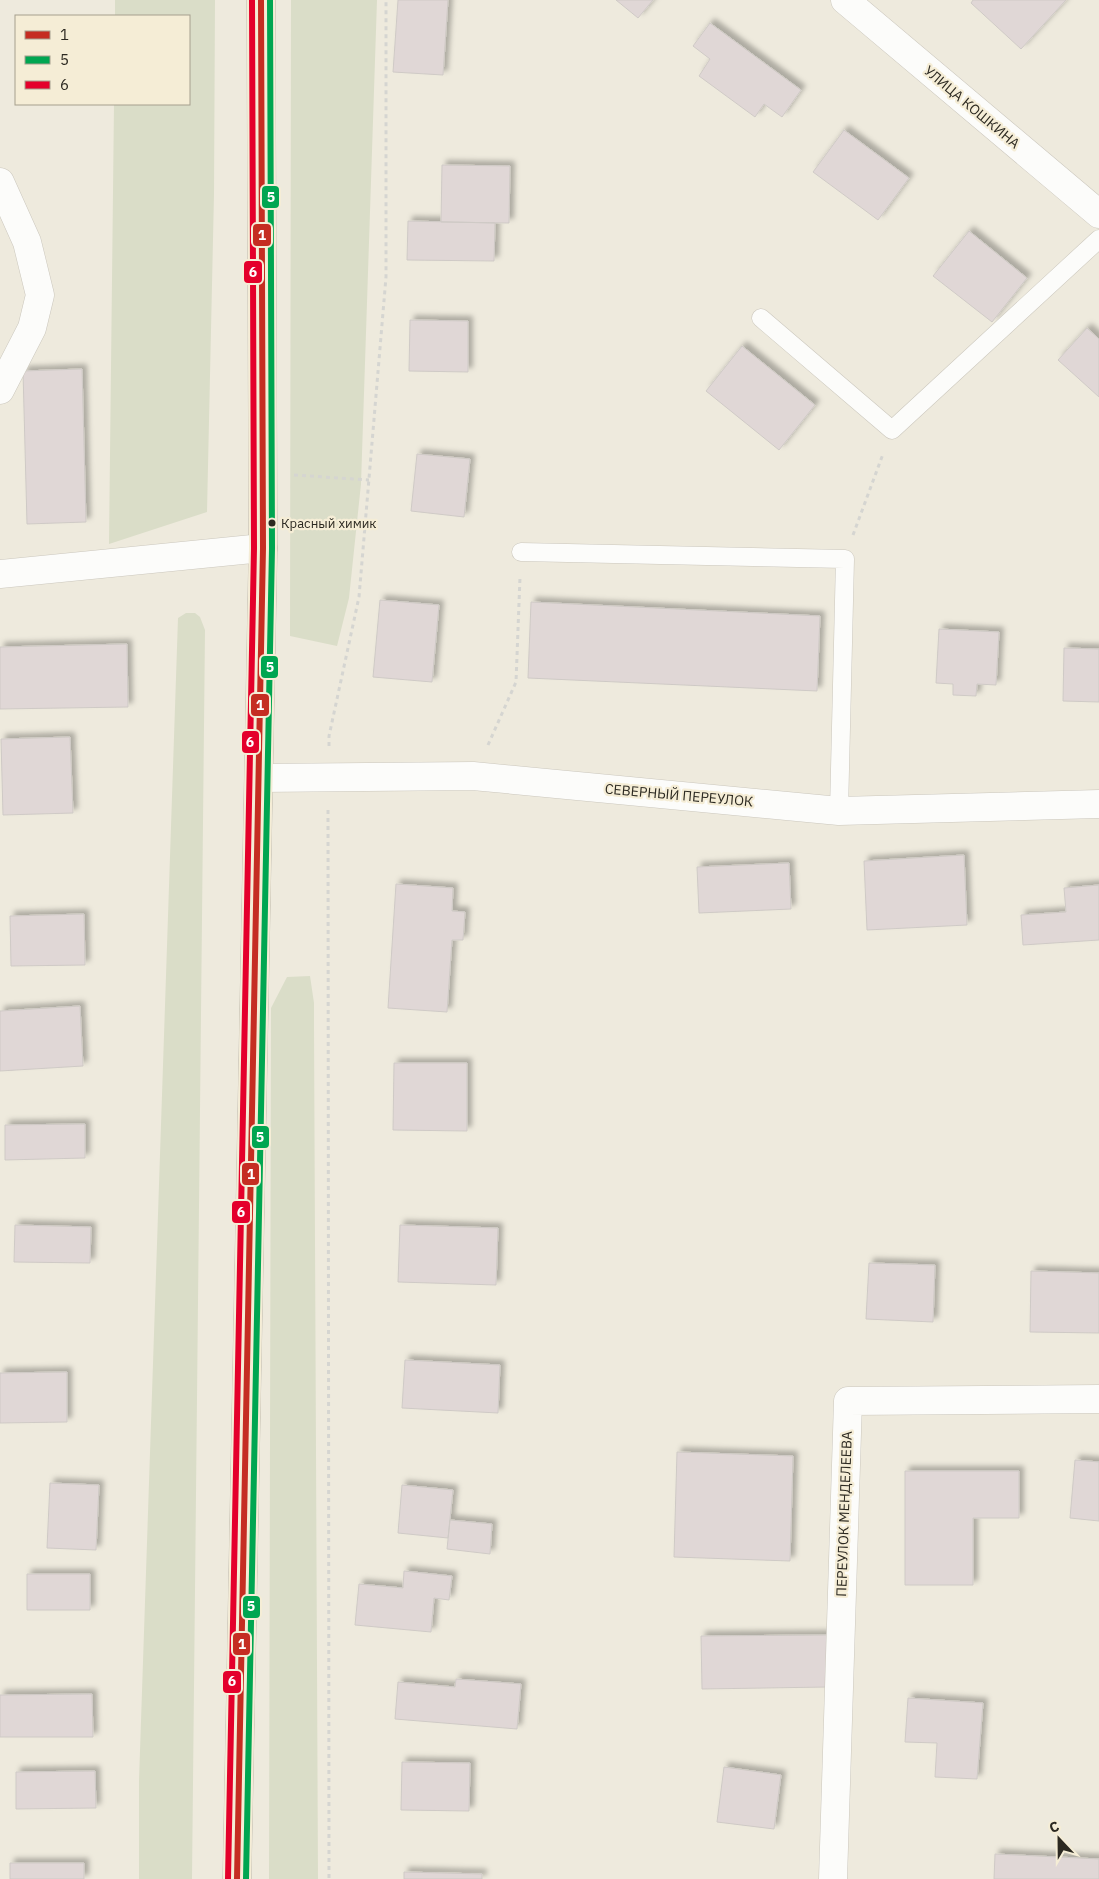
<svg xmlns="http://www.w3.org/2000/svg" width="1099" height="1879" font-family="'IBM Plex Sans',sans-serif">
	<defs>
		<filter id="shadow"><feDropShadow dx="4.5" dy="-4.5" stdDeviation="2.5" flood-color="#0004"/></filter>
	</defs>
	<rect width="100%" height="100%" fill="#eeeadd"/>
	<path fill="#daddc8" d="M 115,0 L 215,0 L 214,194 L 207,512 L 109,544 L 114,104 L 189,104 L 189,16 L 115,16 Z
		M 291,0 L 377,0 L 361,484 L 349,598 L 337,646 L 290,636 Z
		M 186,613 L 195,613 L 200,617 L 205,630 L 192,1879 L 139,1879 L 139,1781 L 178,618 Z
		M 310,976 L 314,1003 L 314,1026 L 318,1879 L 269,1879 L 271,1008 L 287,977 Z"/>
	<path fill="#e0d7d6" stroke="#cfcac6" filter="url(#shadow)" d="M 398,0 L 448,0 L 443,75 L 393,72 Z
		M 616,0 L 653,0 L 638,18 Z
		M 973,0 L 1066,0 L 1021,49 L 971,3 Z
		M 710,23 L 801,90 L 782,117 L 764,104 L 755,117 L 699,76 L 710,59 L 693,46 Z
		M 844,130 L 909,178 L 878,220 L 813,172 Z
		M 442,165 L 510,166 L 509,223 L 441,222 Z
		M 408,221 L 495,223 L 494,261 L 407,260 Z
		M 969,231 L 1027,278 L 992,322 L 933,276 Z
		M 410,320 L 468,321 L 468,372 L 409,371 Z
		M 1087,328 L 1099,339 L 1099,397 L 1058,360 Z
		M 742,346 L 815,405 L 779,450 L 706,391 Z
		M 82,369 L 86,522 L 27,524 L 23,371 Z
		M 417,454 L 470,459 L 464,517 L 411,511 Z
		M 380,600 L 439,605 L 432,682 L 373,677 Z
		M 531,602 L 820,616 L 817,691 L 528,678 Z
		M 939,629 L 999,632 L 996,685 L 977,684 L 976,696 L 953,695 L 953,684 L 936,683 Z
		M 127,644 L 128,707 L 0,709 L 0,647 Z
		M 1064,648 L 1099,649 L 1099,702 L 1063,701 Z
		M 70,737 L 73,813 L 3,815 L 1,739 Z
		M 964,855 L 967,925 L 867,930 L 864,861 Z
		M 789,863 L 791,909 L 699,913 L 697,867 Z
		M 396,884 L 453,888 L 452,911 L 465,912 L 463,940 L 452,940 L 447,1012 L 388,1008 Z
		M 1099,885 L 1099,940 L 1023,945 L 1021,915 L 1066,912 L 1064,888 Z
		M 84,914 L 85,965 L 11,966 L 10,916 Z
		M 80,1006 L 83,1066 L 0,1071 L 0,1011 Z
		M 394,1063 L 467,1063 L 467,1131 L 393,1130 Z
		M 85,1124 L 85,1158 L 5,1160 L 5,1125 Z
		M 15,1225 L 91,1227 L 90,1263 L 14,1262 Z
		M 400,1225 L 498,1228 L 496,1285 L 398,1282 Z
		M 869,1263 L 935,1265 L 933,1322 L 866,1319 Z
		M 1031,1271 L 1099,1273 L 1099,1333 L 1030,1332 Z
		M 405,1360 L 500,1365 L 498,1413 L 402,1408 Z
		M 67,1372 L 67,1422 L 0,1423 L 0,1373 Z
		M 677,1452 L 793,1456 L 790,1561 L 674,1557 Z
		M 1075,1460 L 1099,1462 L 1099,1521 L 1070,1518 Z
		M 905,1471 L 1019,1471 L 1019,1518 L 973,1518 L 973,1585 L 905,1585 Z
		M 50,1483 L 99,1485 L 96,1550 L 47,1548 Z
		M 402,1485 L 453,1490 L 448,1538 L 398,1533 Z
		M 450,1520 L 492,1524 L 490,1554 L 447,1549 Z
		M 404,1571 L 452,1576 L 449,1600 L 434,1598 L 431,1632 L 355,1625 L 359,1584 L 403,1588 Z
		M 27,1574 L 90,1574 L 90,1610 L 27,1610 Z
		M 827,1635 L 827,1687 L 702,1689 L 701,1636 Z
		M 456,1679 L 521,1684 L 517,1729 L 395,1719 L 398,1682 L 455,1687 Z
		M 92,1694 L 93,1737 L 0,1737 L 0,1695 Z
		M 908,1698 L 983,1703 L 977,1779 L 935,1777 L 937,1743 L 905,1742 Z
		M 402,1762 L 470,1763 L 469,1811 L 401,1810 Z
		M 724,1767 L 781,1775 L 774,1829 L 717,1822 Z
		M 95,1771 L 96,1808 L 16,1809 L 16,1772 Z
		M 995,1854 L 1099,1859 L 1099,1879 L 994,1879 Z
		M 10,1863 L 84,1863 L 84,1879 L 10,1879 Z
		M 404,1872 L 482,1874 L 482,1879 L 404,1879 Z"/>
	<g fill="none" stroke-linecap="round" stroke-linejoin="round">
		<g stroke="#cbc7bd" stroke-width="19">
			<path id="lane" d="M 761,318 L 892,430 L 1099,239
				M 521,552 L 845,559 L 839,811"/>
		</g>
		<g stroke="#cbc7bd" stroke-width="29">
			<path id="street" d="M 845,0 L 1099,214
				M 0,182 L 27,242 L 40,295 L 32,328 L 0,390
				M 0,574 L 263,548
				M 259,778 L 473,776 L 839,811 L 1099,804
				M 833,1879 L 848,1401 L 1099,1399"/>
		</g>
		<g stroke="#bcb6a7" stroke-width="29">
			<path id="primary" d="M 237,1879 L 263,548 L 261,0"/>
		</g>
		<path stroke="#d5d5d1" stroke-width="3" stroke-dasharray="4 4" stroke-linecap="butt" d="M 294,475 L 369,480
			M 853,535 L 883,454
			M 488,745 L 516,682 L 520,577
			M 329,746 L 329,736 L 359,597 L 386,277 L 386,0
			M 328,810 L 329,1879"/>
		<use href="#lane" stroke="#fcfcfa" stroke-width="18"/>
		<use href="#street" stroke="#fcfcfa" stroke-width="28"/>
		<use href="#primary" stroke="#f3efe8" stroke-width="28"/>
		<g stroke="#f5edd6" stroke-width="10">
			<path id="bus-1" d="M 237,1879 L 263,548 L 261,0"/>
		</g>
		<g stroke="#f5edd6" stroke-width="10">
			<path id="bus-2" d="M 246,1879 L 272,548 L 270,0"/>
		</g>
		<g stroke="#f5edd6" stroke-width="10">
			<path id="bus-3" d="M 228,1879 L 254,548 L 252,0"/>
		</g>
		<use href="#bus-1" stroke="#c52d22" stroke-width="6"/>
		<use href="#bus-2" stroke="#00a651" stroke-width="6"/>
		<use href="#bus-3" stroke="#e4002b" stroke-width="6"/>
	</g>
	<circle fill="#2c2921" stroke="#f5edd6" stroke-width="2" cx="272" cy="523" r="4.5"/>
	<g text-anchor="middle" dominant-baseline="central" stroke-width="4.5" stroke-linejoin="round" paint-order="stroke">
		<g font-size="13" fill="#2c2921" stroke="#f5edd6" text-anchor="start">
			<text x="281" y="523">Красный химик</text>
		</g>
		<g font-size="14" fill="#2c2921" stroke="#f5edd6">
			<text transform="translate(972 107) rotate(40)">УЛИЦА КОШКИНА</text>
			<text transform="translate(679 795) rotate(5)">СЕВЕРНЫЙ ПЕРЕУЛОК</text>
			<text transform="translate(844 1514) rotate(-88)">ПЕРЕУЛОК МЕНДЕЛЕЕВА</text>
		</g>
	</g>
	<g stroke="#f5edd6" stroke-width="2">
		<rect x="261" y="185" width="19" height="24" rx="5" fill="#00a651"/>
		<rect x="252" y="223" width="20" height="24" rx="5" fill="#c52d22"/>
		<rect x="243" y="260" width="20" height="24" rx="5" fill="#e4002b"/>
		<rect x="260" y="655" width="19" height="24" rx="5" fill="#00a651"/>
		<rect x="250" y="693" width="20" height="24" rx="5" fill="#c52d22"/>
		<rect x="241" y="730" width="19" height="24" rx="5" fill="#e4002b"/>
		<rect x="251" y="1125" width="19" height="24" rx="5" fill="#00a651"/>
		<rect x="241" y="1162" width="19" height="24" rx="5" fill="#c52d22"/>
		<rect x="231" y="1200" width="20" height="24" rx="5" fill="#e4002b"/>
		<rect x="242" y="1595" width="19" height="24" rx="5" fill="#00a651"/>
		<rect x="232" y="1632" width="19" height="24" rx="5" fill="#c52d22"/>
		<rect x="222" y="1670" width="20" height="24" rx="5" fill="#e4002b"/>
	</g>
	<g font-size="14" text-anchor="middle" font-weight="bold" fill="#fff">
		<text x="271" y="202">5</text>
		<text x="262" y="240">1</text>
		<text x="253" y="277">6</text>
		<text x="270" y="672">5</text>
		<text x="260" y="710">1</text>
		<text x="250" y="747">6</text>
		<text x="260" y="1142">5</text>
		<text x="251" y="1179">1</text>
		<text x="241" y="1217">6</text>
		<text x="251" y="1611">5</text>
		<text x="242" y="1649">1</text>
		<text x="232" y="1686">6</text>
	</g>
	<rect x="15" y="15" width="175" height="90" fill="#f5edd6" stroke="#a59f8e"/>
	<rect x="25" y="31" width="25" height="8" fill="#c52d22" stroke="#a59f8e"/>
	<text x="60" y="40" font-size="15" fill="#2c2921">1</text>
	<rect x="25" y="56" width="25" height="8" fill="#00a651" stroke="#a59f8e"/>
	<text x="60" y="65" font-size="15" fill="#2c2921">5</text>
	<rect x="25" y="81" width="25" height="8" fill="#e4002b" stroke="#a59f8e"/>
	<text x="60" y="90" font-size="15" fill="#2c2921">6</text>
	<g transform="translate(1059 1839) rotate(338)" stroke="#f5edd6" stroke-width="4" paint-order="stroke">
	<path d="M0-4L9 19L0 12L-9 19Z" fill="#2c2921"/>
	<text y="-8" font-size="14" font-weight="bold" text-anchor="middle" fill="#2c2921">С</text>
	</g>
</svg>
